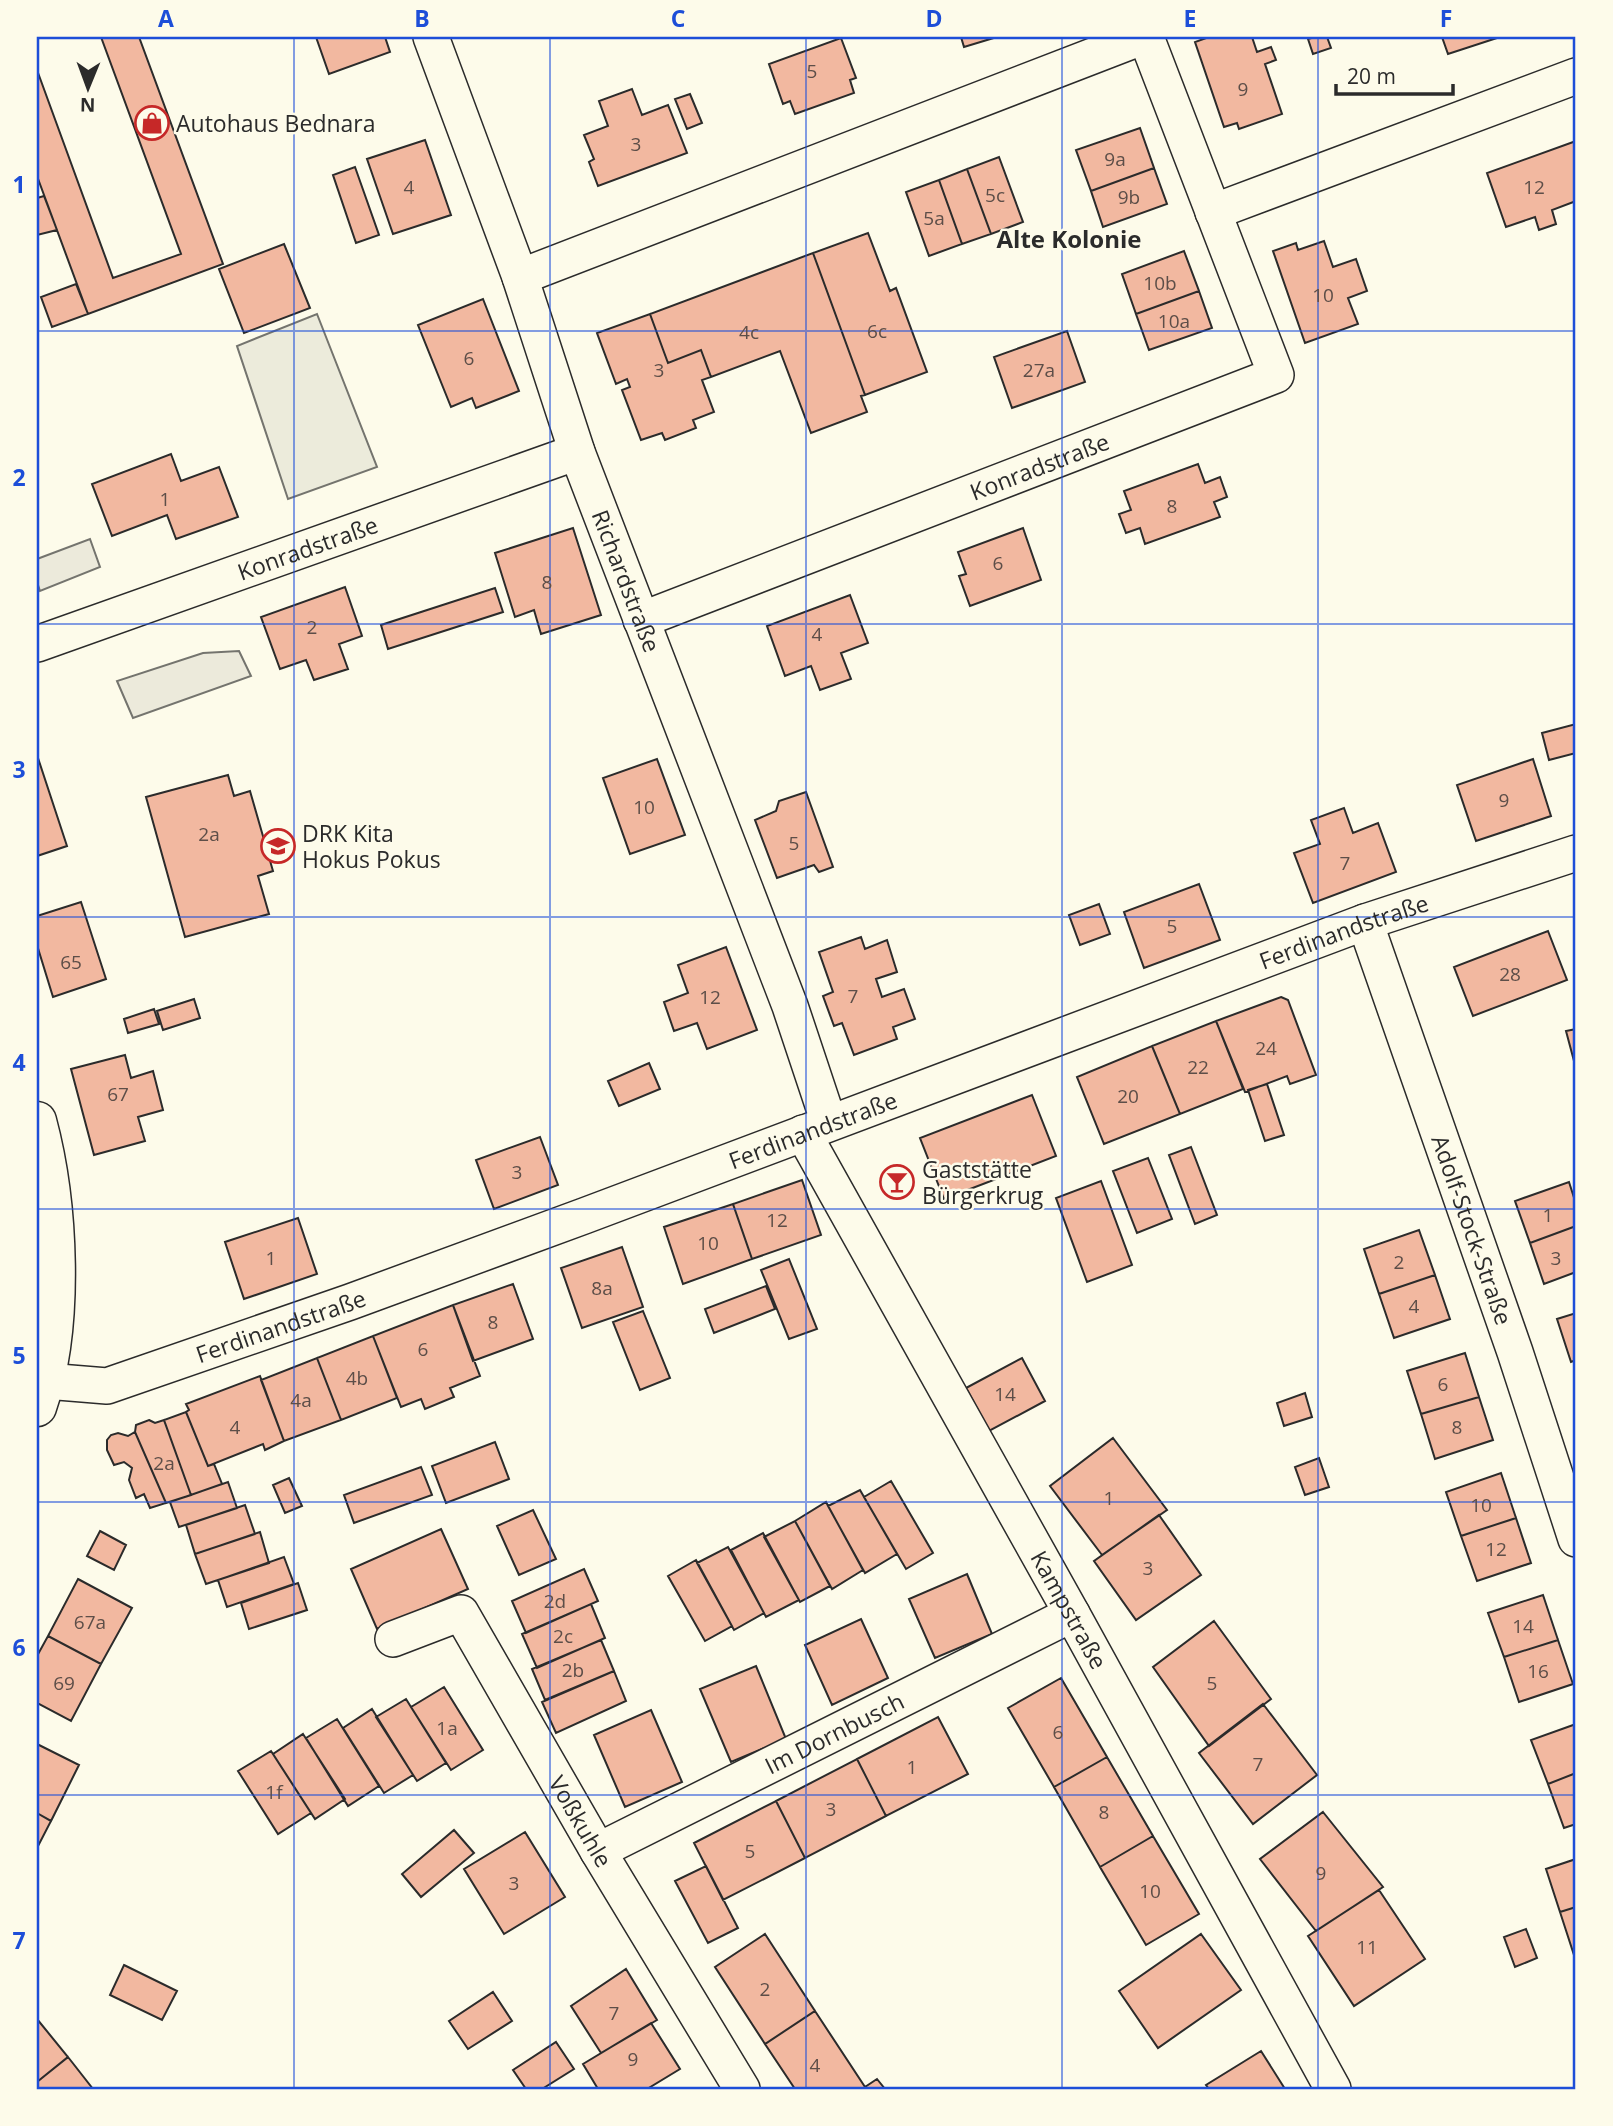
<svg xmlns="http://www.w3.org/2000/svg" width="1613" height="2126" font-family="'Open Sans',sans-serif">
	<rect width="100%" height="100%" fill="#fdfbea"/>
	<path fill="#ecebdb" stroke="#74746e" stroke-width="2" d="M 317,314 L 377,467 L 288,499 L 237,346 Z"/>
	<path fill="#eceadb" stroke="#74746e" stroke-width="2" d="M 90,539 L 100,567 L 40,591 L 37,582 L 37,559 Z
		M 239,651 L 251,676 L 133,718 L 117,681 L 203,653 Z"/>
	<path fill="#f2b8a0" stroke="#2b2b2b" stroke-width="2" d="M 101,37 L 139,37 L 223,264 L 88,314 L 37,176 L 37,70 L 113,278 L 181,254 Z
		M 316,37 L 385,37 L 390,52 L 329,74 Z
		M 961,37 L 997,37 L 964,47 Z
		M 1209,37 L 1252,37 L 1257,52 L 1271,47 L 1276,60 L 1265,64 L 1282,114 L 1239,129 L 1237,123 L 1224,127 L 1195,42 Z
		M 1315,37 L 1327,37 L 1331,48 L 1313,54 L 1308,39 Z
		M 1442,37 L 1500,37 L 1448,54 Z
		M 841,38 L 856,78 L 850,80 L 854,93 L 795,114 L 790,101 L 783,104 L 769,64 Z
		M 632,89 L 642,115 L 668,105 L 687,153 L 598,186 L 589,162 L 594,159 L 584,135 L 608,126 L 599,101 Z
		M 690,94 L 702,123 L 687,129 L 675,99 Z
		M 1140,128 L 1154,168 L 1091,191 L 1076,150 Z
		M 425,140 L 451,215 L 393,234 L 367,159 Z
		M 1576,141 L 1576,201 L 1552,210 L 1556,224 L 1539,230 L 1535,217 L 1506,227 L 1487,173 Z
		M 999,157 L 1023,222 L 991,234 L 967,169 Z
		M 355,167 L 379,235 L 356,243 L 333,175 Z
		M 1154,168 L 1167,204 L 1103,227 L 1091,191 Z
		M 967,169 L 991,234 L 962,244 L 939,180 Z
		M 939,180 L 962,244 L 929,256 L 906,192 Z
		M 44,196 L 57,230 L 37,235 L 37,198 Z
		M 868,233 L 890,291 L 896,288 L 927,372 L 865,395 L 813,253 Z
		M 1324,241 L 1333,267 L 1356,259 L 1367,291 L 1348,298 L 1358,324 L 1305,343 L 1273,251 L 1296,243 L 1298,250 Z
		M 284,244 L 310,308 L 244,333 L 219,269 Z
		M 1184,251 L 1199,291 L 1136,314 L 1122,274 Z
		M 813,253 L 865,395 L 861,396 L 867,412 L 811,433 L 780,351 L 711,377 L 701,350 L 668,363 L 650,314 Z
		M 76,284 L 88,314 L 52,327 L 41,297 Z
		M 1199,291 L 1212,328 L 1149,350 L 1136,314 Z
		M 483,299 L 519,391 L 476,408 L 472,398 L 451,407 L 418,325 Z
		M 650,314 L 668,363 L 701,350 L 711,377 L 702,380 L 714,412 L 693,420 L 696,428 L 665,440 L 662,433 L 641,440 L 622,390 L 630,387 L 627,379 L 616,384 L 597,333 Z
		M 1067,331 L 1085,382 L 1012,408 L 994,357 Z
		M 171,454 L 181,481 L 219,467 L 238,517 L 176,539 L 167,515 L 112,536 L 92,484 Z
		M 1198,464 L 1205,483 L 1220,477 L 1227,497 L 1214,502 L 1220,517 L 1145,544 L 1140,528 L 1126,533 L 1119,514 L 1131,510 L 1124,491 Z
		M 573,528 L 601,615 L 541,634 L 534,610 L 515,617 L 495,553 Z
		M 1023,528 L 1041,580 L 970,606 L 959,576 L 966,574 L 958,552 Z
		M 345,587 L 362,636 L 339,644 L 348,669 L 314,680 L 306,660 L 280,669 L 261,617 Z
		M 495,588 L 503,612 L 388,649 L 381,625 Z
		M 850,595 L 868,643 L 841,653 L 851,679 L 820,690 L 811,666 L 785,676 L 767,626 Z
		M 1576,724 L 1576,753 L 1549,760 L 1542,733 Z
		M 37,755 L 67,846 L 37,856 Z
		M 657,759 L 685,835 L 630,854 L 603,778 Z
		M 1533,759 L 1551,816 L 1476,841 L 1457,785 Z
		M 228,775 L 234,796 L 250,791 L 273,871 L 258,876 L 269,914 L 185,937 L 146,797 Z
		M 806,792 L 833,867 L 819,872 L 814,865 L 777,878 L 755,820 L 776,811 L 779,801 Z
		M 1344,808 L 1353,833 L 1378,823 L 1396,872 L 1313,903 L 1294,853 L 1320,844 L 1311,820 Z
		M 1199,884 L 1220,940 L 1144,968 L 1124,912 Z
		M 81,902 L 106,979 L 53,997 L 37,945 L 37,916 Z
		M 1099,904 L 1110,934 L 1080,945 L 1069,915 Z
		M 1548,931 L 1567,980 L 1473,1016 L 1454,967 Z
		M 861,937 L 865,949 L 887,940 L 897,972 L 876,979 L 882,997 L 904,989 L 915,1019 L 893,1027 L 897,1039 L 854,1055 L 842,1023 L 834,1026 L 823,996 L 833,992 L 819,952 Z
		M 726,947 L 757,1030 L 707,1049 L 697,1023 L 674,1031 L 664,1002 L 688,993 L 678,965 Z
		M 1281,997 L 1288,1000 L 1316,1075 L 1290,1084 L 1287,1076 L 1245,1092 L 1216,1021 Z
		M 194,999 L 200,1018 L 163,1030 L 157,1011 Z
		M 154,1009 L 159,1024 L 128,1033 L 124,1019 Z
		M 1216,1021 L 1243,1089 L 1180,1114 L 1152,1046 Z
		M 1576,1029 L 1576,1061 L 1574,1061 L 1566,1031 Z
		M 1152,1046 L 1180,1114 L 1104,1144 L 1077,1077 Z
		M 125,1055 L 131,1078 L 153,1071 L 163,1110 L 138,1117 L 145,1141 L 94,1155 L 71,1069 Z
		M 649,1063 L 660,1089 L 619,1106 L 608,1081 Z
		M 1267,1084 L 1284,1135 L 1265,1141 L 1248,1090 Z
		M 1032,1095 L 1056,1156 L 944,1199 L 920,1138 Z
		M 540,1137 L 558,1185 L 494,1209 L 476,1160 Z
		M 1191,1147 L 1217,1215 L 1195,1224 L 1169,1155 Z
		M 1148,1158 L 1172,1219 L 1137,1233 L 1113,1171 Z
		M 802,1180 L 821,1235 L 752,1259 L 733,1204 Z
		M 1101,1181 L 1132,1265 L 1087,1282 L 1056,1198 Z
		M 1569,1182 L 1576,1204 L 1576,1226 L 1530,1243 L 1515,1201 Z
		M 733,1204 L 752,1259 L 683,1284 L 664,1227 Z
		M 298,1218 L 317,1274 L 244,1299 L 225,1242 Z
		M 1576,1226 L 1576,1272 L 1544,1284 L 1530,1243 Z
		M 1419,1230 L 1435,1275 L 1379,1294 L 1364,1249 Z
		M 622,1247 L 643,1307 L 582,1328 L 561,1268 Z
		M 789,1259 L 817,1329 L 789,1339 L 761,1270 Z
		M 1435,1275 L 1450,1319 L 1394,1338 L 1379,1294 Z
		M 513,1284 L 533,1339 L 473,1361 L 453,1305 Z
		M 766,1286 L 775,1309 L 714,1333 L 705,1309 Z
		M 453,1305 L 480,1376 L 450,1388 L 454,1397 L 425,1409 L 421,1399 L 401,1407 L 373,1336 Z
		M 643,1311 L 670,1378 L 640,1390 L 613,1322 Z
		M 1576,1313 L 1576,1360 L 1571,1362 L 1557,1319 Z
		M 373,1336 L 397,1398 L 341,1420 L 317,1358 Z
		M 1465,1353 L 1479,1397 L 1421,1414 L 1407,1371 Z
		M 317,1358 L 341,1420 L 284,1441 L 261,1380 Z
		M 1022,1358 L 1045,1401 L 989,1431 L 966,1388 Z
		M 260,1376 L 284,1441 L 265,1450 L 263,1444 L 208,1466 L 186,1412 L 189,1410 L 186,1404 Z
		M 1305,1393 L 1312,1417 L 1284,1426 L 1277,1403 Z
		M 1479,1397 L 1493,1440 L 1435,1459 L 1421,1414 Z
		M 186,1412 L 208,1466 L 214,1464 L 222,1484 L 191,1495 L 164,1420 Z
		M 149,1420 L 155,1423 L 164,1420 L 191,1495 L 166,1503 L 135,1432 L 136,1425 Z
		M 135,1432 L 166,1503 L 150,1508 L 144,1494 L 136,1498 L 129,1480 L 132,1468 L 124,1462 L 114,1465 L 107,1450 L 107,1440 L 111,1435 L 118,1433 L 128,1436 Z
		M 1113,1438 L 1167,1510 L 1102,1555 L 1050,1486 Z
		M 495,1442 L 509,1479 L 446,1503 L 432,1466 Z
		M 1319,1458 L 1329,1487 L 1305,1495 L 1295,1467 Z
		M 421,1467 L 432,1495 L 354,1523 L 344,1495 Z
		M 1501,1473 L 1516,1518 L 1461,1536 L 1446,1492 Z
		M 289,1478 L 302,1506 L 285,1513 L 273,1485 Z
		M 891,1481 L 933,1553 L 906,1569 L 864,1497 Z
		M 228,1482 L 237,1508 L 179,1527 L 170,1502 Z
		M 860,1490 L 897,1554 L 865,1573 L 828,1506 Z
		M 826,1502 L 863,1570 L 832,1589 L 795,1521 Z
		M 245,1505 L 255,1534 L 195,1554 L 186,1525 Z
		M 533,1510 L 556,1559 L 519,1575 L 497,1526 Z
		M 1159,1515 L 1201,1575 L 1136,1620 L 1094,1561 Z
		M 1516,1518 L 1531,1563 L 1477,1581 L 1461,1536 Z
		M 795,1521 L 830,1586 L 800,1602 L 764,1537 Z
		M 441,1529 L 468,1589 L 377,1629 L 351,1569 Z
		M 100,1531 L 126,1545 L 114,1570 L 87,1556 Z
		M 260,1532 L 269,1563 L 206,1584 L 195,1554 Z
		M 763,1533 L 799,1600 L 766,1617 L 731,1550 Z
		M 728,1547 L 764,1613 L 734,1630 L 697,1563 Z
		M 284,1557 L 294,1584 L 227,1607 L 218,1580 Z
		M 696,1560 L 732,1626 L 705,1641 L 668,1576 Z
		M 584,1569 L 598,1601 L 526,1633 L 512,1601 Z
		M 967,1574 L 992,1634 L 935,1658 L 909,1599 Z
		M 78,1579 L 132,1608 L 101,1664 L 48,1636 Z
		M 298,1583 L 307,1610 L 249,1629 L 241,1603 Z
		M 1543,1595 L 1558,1640 L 1504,1657 L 1488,1613 Z
		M 591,1604 L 605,1638 L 537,1668 L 522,1634 Z
		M 861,1619 L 888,1678 L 832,1705 L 805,1645 Z
		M 1214,1621 L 1271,1699 L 1209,1746 L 1153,1667 Z
		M 48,1636 L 101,1664 L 71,1721 L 37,1703 L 37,1656 Z
		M 601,1640 L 614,1671 L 545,1700 L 532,1669 Z
		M 1558,1640 L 1573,1684 L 1519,1702 L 1504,1657 Z
		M 756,1666 L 786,1739 L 731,1762 L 700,1689 Z
		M 614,1671 L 626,1701 L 556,1733 L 542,1702 Z
		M 1061,1678 L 1107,1757 L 1054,1787 L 1008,1708 Z
		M 444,1687 L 483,1750 L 451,1770 L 411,1707 Z
		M 406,1699 L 446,1763 L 417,1781 L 376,1717 Z
		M 1263,1704 L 1317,1775 L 1253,1824 L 1199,1753 Z
		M 372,1709 L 413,1775 L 384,1793 L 343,1728 Z
		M 651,1710 L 682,1782 L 625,1807 L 594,1735 Z
		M 938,1717 L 968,1774 L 886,1816 L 857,1759 Z
		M 337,1719 L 379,1786 L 348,1806 L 306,1738 Z
		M 1576,1724 L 1576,1773 L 1548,1784 L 1531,1740 Z
		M 303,1734 L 345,1799 L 315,1819 L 273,1754 Z
		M 37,1744 L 79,1765 L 51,1821 L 37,1813 Z
		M 271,1751 L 311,1813 L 278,1834 L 238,1771 Z
		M 1107,1757 L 1153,1836 L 1100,1867 L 1054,1787 Z
		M 857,1759 L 886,1816 L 805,1858 L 776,1801 Z
		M 1576,1773 L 1576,1824 L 1564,1828 L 1548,1784 Z
		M 776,1801 L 805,1858 L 723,1900 L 694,1843 Z
		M 1323,1812 L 1383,1887 L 1316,1931 L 1260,1859 Z
		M 37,1813 L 51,1821 L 37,1848 Z
		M 454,1830 L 474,1853 L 421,1897 L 402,1874 Z
		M 525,1832 L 565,1897 L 504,1934 L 464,1869 Z
		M 1153,1836 L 1199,1914 L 1146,1945 L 1100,1867 Z
		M 1576,1859 L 1576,1907 L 1560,1912 L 1546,1869 Z
		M 706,1866 L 738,1928 L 708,1943 L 675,1881 Z
		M 1379,1890 L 1425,1959 L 1354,2006 L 1308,1936 Z
		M 1576,1907 L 1576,1954 L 1574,1955 L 1560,1912 Z
		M 1526,1929 L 1537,1958 L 1515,1967 L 1504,1937 Z
		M 765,1934 L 815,2011 L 765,2044 L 715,1967 Z
		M 1201,1934 L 1241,1990 L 1158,2048 L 1119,1991 Z
		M 124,1965 L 177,1991 L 162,2020 L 110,1995 Z
		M 626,1969 L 657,2020 L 601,2053 L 571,2006 Z
		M 493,1992 L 512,2021 L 468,2049 L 449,2021 Z
		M 815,2011 L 865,2087 L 862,2089 L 795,2089 L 765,2044 Z
		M 37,2019 L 68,2057 L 37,2082 Z
		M 651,2023 L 680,2069 L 647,2089 L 598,2089 L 583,2064 Z
		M 556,2042 L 574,2069 L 542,2089 L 526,2089 L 513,2070 Z
		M 1261,2051 L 1285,2089 L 1209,2089 L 1206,2085 Z
		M 68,2057 L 93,2089 L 37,2089 L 37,2082 Z
		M 877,2079 L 885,2089 L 862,2089 Z"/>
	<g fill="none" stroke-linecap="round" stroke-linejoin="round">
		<g stroke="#2b2b2b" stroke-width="38">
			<g id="street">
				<path id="s1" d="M 431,37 L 520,277 L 577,452 L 790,1006 L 829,1123"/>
				<path d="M 1213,212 L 1576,76"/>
				<path d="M 520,277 L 1142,37"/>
				<path id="s2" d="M 641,620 L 1276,375 L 1146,37"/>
				<path id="s3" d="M 37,644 L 577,452"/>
				<path id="s4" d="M 1365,922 L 1515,1352 L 1576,1539"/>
				<path id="s5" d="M 803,1133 L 1072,1614 L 1333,2089"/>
				<path id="s6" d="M 46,1381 L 107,1386 L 350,1302 L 584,1216 L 1365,922 L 1576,853"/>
				<path id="s7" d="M 393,1639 L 461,1613 L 598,1851 L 742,2089"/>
				<path id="s8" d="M 598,1851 L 1072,1614"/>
			</g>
		</g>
		<g stroke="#2b2b2b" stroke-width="41">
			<path id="secondary" d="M 37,1121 C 59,1203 65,1326 37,1407"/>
		</g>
		<use href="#street" stroke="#fdfbea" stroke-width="35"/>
		<use href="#secondary" stroke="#fdfbea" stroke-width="38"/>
	</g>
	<path fill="none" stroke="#1d4ed8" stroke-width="2" stroke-opacity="0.55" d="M 294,37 L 294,2089M 550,37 L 550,2089M 806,37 L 806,2089M 1062,37 L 1062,2089M 1318,37 L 1318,2089M 37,331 L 1576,331M 37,624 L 1576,624M 37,917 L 1576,917M 37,1209 L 1576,1209M 37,1502 L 1576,1502M 37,1795 L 1576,1795"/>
	<defs>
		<g id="shop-ring" transform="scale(1.75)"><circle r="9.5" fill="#fdfbea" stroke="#c62828" stroke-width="1.5"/><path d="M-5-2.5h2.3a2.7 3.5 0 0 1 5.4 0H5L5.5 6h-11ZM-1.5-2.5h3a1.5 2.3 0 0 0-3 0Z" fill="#c62828"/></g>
		<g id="school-ring" transform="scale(1.75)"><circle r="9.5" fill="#fdfbea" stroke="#c62828" stroke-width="1.5"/><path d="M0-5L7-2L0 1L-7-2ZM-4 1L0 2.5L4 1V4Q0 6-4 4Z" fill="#c62828"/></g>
		<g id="bar-ring" transform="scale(1.75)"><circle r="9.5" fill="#fdfbea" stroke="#c62828" stroke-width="1.5"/><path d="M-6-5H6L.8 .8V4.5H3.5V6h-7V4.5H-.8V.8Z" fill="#c62828"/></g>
	</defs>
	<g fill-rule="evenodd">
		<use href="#shop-ring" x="152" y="123"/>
		<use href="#school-ring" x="278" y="846"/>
		<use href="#bar-ring" x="897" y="1182"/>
	</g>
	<g text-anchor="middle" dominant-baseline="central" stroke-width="5" stroke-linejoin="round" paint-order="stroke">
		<g font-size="19" fill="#5d4e48">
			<text x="812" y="71">5</text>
			<text x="1243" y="89">9</text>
			<text x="636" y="144">3</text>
			<text x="1115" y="159">9a</text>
			<text x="409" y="187">4</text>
			<text x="1534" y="187">12</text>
			<text x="995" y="195">5c</text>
			<text x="1129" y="197">9b</text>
			<text x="934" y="218">5a</text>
			<text x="1160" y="283">10b</text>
			<text x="1323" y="295">10</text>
			<text x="1174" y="321">10a</text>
			<text x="877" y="331">6c</text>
			<text x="749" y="332">4c</text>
			<text x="469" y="358">6</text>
			<text x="659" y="370">3</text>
			<text x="1039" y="370">27a</text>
			<text x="165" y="499">1</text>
			<text x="1172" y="506">8</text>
			<text x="998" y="563">6</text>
			<text x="547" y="582">8</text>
			<text x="312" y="627">2</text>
			<text x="817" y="634">4</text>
			<text x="1504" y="800">9</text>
			<text x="644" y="807">10</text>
			<text x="209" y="834">2a</text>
			<text x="794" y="843">5</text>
			<text x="1345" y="863">7</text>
			<text x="1172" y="926">5</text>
			<text x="71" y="962">65</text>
			<text x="1510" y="974">28</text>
			<text x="853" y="996">7</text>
			<text x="710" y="997">12</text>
			<text x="1266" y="1048">24</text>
			<text x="1198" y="1067">22</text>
			<text x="118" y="1094">67</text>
			<text x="1128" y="1096">20</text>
			<text x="517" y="1172">3</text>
			<text x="1548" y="1215">1</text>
			<text x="777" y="1220">12</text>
			<text x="708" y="1243">10</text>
			<text x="271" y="1258">1</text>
			<text x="1556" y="1258">3</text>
			<text x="1399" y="1262">2</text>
			<text x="602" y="1288">8a</text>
			<text x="1414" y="1306">4</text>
			<text x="493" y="1322">8</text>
			<text x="423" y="1349">6</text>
			<text x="357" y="1378">4b</text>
			<text x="1443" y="1384">6</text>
			<text x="1005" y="1394">14</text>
			<text x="301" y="1400">4a</text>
			<text x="235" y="1427">4</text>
			<text x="1457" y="1427">8</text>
			<text x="164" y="1463">2a</text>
			<text x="1109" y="1498">1</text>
			<text x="1481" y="1505">10</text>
			<text x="1496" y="1549">12</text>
			<text x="1148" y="1568">3</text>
			<text x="555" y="1601">2d</text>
			<text x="90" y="1622">67a</text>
			<text x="1523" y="1626">14</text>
			<text x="563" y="1636">2c</text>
			<text x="573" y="1670">2b</text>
			<text x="1538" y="1671">16</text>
			<text x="64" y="1683">69</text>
			<text x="1212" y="1683">5</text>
			<text x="447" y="1728">1a</text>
			<text x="1058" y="1732">6</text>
			<text x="1258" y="1764">7</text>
			<text x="912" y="1767">1</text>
			<text x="274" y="1792">1f</text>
			<text x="831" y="1809">3</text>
			<text x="1104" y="1812">8</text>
			<text x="750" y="1851">5</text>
			<text x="1321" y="1873">9</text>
			<text x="514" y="1883">3</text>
			<text x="1150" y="1891">10</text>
			<text x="1367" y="1947">11</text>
			<text x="765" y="1989">2</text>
			<text x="614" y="2013">7</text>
			<text x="633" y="2059">9</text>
			<text x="815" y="2065">4</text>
		</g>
		<g font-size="23" fill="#2b2b2b" stroke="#fdfbea" text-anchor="start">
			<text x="176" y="123">Autohaus Bednara</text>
			<text x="302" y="833">DRK Kita<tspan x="302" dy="26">Hokus Pokus</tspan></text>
			<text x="922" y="1169">Gaststätte<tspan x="922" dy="26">Bürgerkrug</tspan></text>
		</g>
		<g font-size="23" fill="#2b2b2b" stroke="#fdfbea">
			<text stroke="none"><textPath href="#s2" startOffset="427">Konradstraße</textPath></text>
			<text stroke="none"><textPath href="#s3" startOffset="287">Konradstraße</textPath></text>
			<text stroke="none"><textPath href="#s1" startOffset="578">Richardstraße</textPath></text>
			<text stroke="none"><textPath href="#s6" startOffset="1379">Ferdinandstraße</textPath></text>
			<text stroke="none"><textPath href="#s6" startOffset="812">Ferdinandstraße</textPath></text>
			<text stroke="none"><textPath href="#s4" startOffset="326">Adolf-Stock-Straße</textPath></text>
			<text stroke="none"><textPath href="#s6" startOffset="245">Ferdinandstraße</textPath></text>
			<text stroke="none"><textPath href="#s5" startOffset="546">Kampstraße</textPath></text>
			<text stroke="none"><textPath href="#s8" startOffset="264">Im Dornbusch</textPath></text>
			<text stroke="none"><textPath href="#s7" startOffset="313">Voßkuhle</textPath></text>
		</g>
		<g font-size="24" font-weight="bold" fill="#2b2b2b" stroke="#fdfbea">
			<text x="1069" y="238">Alte Kolonie</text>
		</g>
	</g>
	<rect width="1613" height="2126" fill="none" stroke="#fdfbea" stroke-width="77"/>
	<g transform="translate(88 88) rotate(181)" stroke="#fdfbea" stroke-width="5" paint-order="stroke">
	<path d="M0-5L12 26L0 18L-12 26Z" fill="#2b2b2b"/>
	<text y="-10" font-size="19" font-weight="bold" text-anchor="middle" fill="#2b2b2b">N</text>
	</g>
	<path d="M1336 84v10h117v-10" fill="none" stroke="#2b2b2b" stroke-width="3.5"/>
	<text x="1347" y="84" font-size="21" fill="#2b2b2b" stroke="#fdfbea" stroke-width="5" paint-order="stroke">20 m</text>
	<rect x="38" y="38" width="1536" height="2050" fill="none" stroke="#1d4ed8" stroke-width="2.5"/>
	<g font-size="23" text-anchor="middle" font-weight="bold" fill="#1d4ed8">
		<text x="166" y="27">A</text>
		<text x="422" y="27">B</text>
		<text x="678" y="27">C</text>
		<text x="934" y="27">D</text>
		<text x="1190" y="27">E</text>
		<text x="1446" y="27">F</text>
		<text x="19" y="193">1</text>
		<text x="19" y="486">2</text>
		<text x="19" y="778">3</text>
		<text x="19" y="1071">4</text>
		<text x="19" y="1364">5</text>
		<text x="19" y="1656">6</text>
		<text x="19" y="1949">7</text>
	</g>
</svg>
